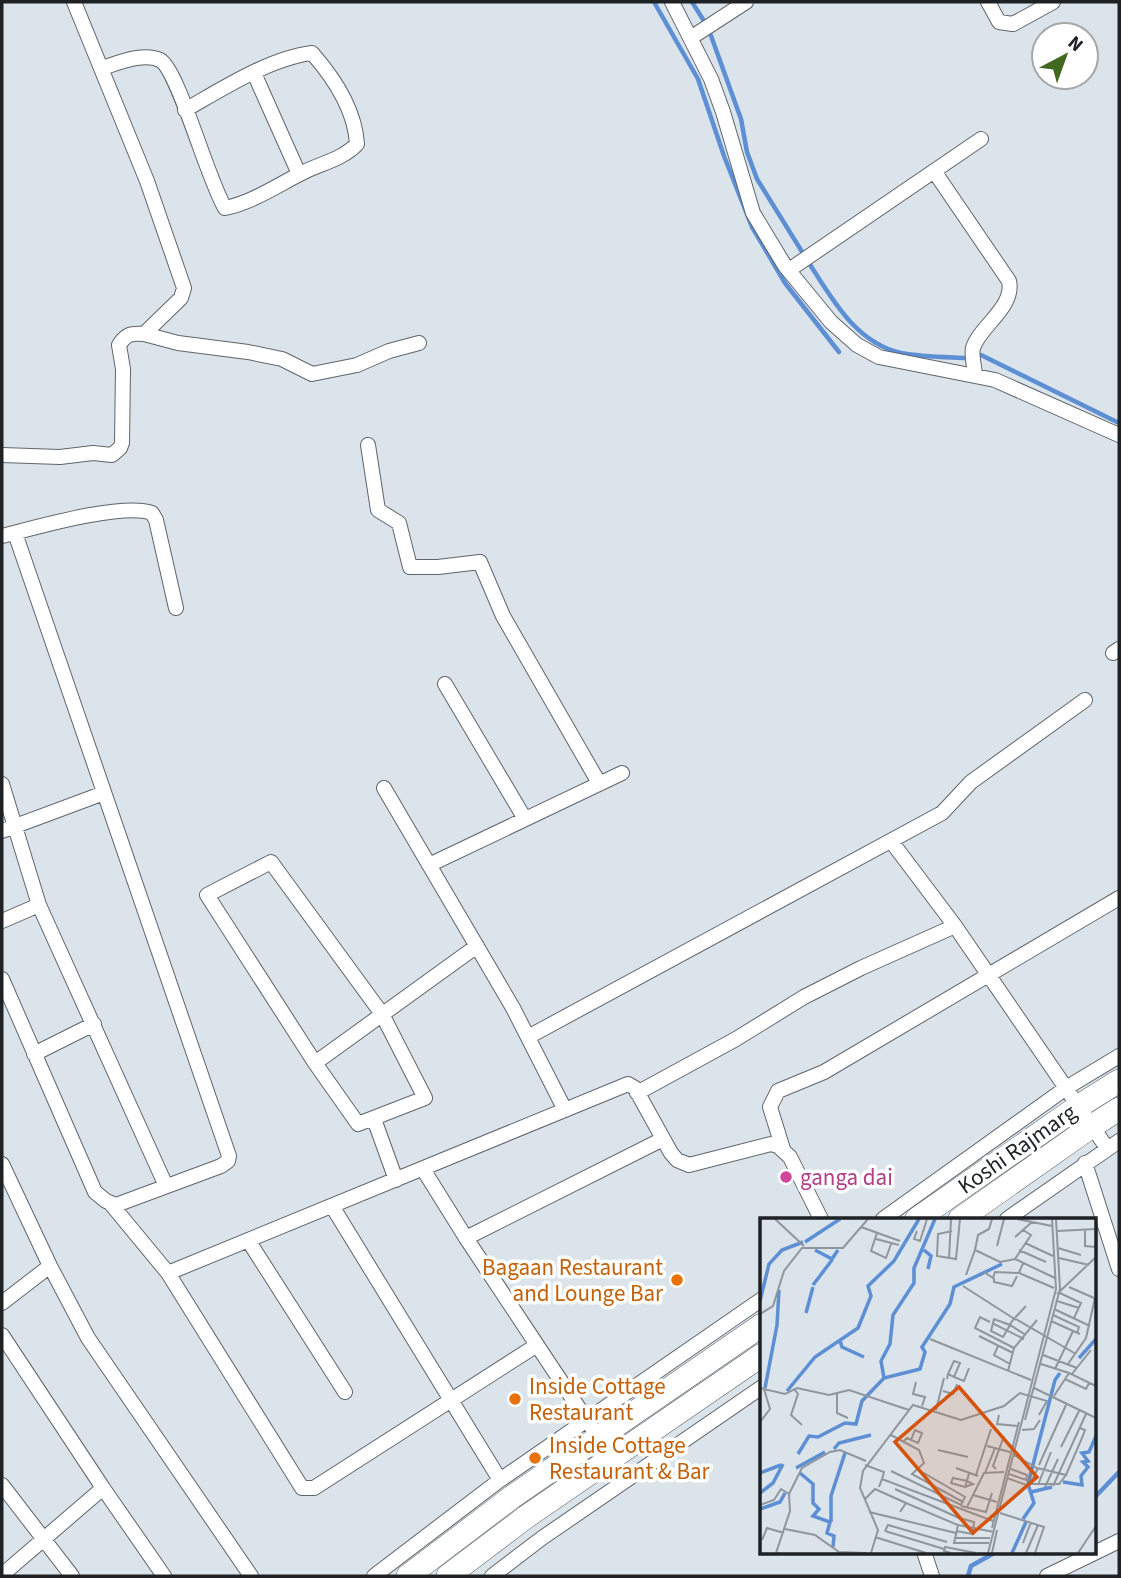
<svg xmlns="http://www.w3.org/2000/svg" width="1121" height="1578" font-family="'Source Sans 3',sans-serif">
	<rect width="100%" height="100%" fill="#dbe3eb"/>
	<g fill="none" stroke-linecap="round" stroke-linejoin="round">
		<path stroke="#5d8fd4" stroke-width="4.5" d="M 654,2 L 698,79 L 724,156 L 752,227 L 785,283 L 839,352
			M 692,2 L 704,21
			M 710,33 L 741,119 L 747,152 L 757,179 L 804,255
			M 809,263 C 832,299 856,343 901,353 C 922,357 945,357 967,358
			M 981,355 L 1119,423
			M 1095,1497 L 1119,1472
			M 968,1576 L 971,1566 L 996,1552"/>
		<g stroke="#5e656c" stroke-width="16">
			<path id="minor" d="M 672,2 L 711,79 L 723,112 L 753,213 L 785,266 L 831,322 L 857,345 L 879,357 L 995,380 L 1119,435
				M 988,2 L 999,22 L 1013,24 L 1053,2
				M 692,37 L 746,2
				M 102,68 C 118,63 144,52 160,60 C 178,69 208,181 225,208 C 254,202 279,184 304,172 C 322,163 343,159 357,144 C 355,111 334,78 312,53 C 270,58 222,89 185,110
				M 254,73 L 299,174
				M 934,171 L 1009,281 C 1015,307 979,327 973,348 C 971,356 975,368 975,376
				M 789,270 L 981,139
				M 144,334 L 178,343 L 248,352 L 282,359 L 312,374 L 357,365 L 389,351 L 419,343
				M 368,445 L 378,510 L 399,523 L 410,567 L 438,567 L 480,562 L 503,616 L 599,783
				M 2,455 L 60,457 L 93,453 L 112,455 L 120,448 L 122,443 L 123,369 L 119,345 C 126,334 131,333 144,334 L 181,298 L 184,288 L 147,181 L 74,2
				M 2,536 C 34,528 123,502 152,513 L 156,520 L 176,608
				M 1113,653 L 1119,649
				M 445,684 L 525,819
				M 2,784 L 39,905 L 166,1186
				M 384,788 L 513,1008 L 565,1110
				M 2,831 L 104,793
				M 891,841 L 955,926 L 1107,1148
				M 429,865 L 622,773
				M 2,921 L 39,905
				M 2,979 L 95,1192 L 106,1201 L 116,1205 L 221,1166 L 228,1161 L 229,1156 L 15,533
				M 528,1037 L 942,813 L 971,782 L 1085,700
				M 34,1054 L 94,1024
				M 315,1063 L 358,1124 L 425,1098 L 382,1014 L 271,862 L 207,895 L 315,1063 L 477,946
				M 637,1093 L 736,1039 L 804,997 L 861,968 L 955,926
				M 374,1119 L 396,1180
				M 783,1149 L 770,1107 L 778,1091 L 824,1072 L 1119,898
				M 1085,1163 L 1119,1269
				M 2,1164 L 50,1266 L 88,1338 L 251,1576
				M 423,1169 L 466,1238 L 592,1428
				M 111,1204 L 168,1273 L 302,1488 L 314,1488 L 537,1345
				M 332,1206 L 500,1480
				M 883,1219 L 1066,1088 L 1119,1056
				M 1007,1219 L 1119,1141
				M 466,1238 L 663,1139
				M 248,1240 L 345,1392
				M 168,1273 L 628,1084 L 635,1088 L 671,1153 L 677,1160 L 689,1165 L 771,1144 L 778,1146 L 790,1157 L 821,1219
				M 2,1303 L 50,1266
				M 2,1335 L 103,1488 L 2,1575
				M 2,1485 L 72,1576
				M 103,1488 L 164,1576
				M 924,1552 L 932,1576
				M 374,1576 L 500,1480 L 762,1299
				M 492,1576 L 542,1538 L 762,1387
				M 1047,1576 L 1119,1541"/>
		</g>
		<g stroke="#5e656c" stroke-width="24">
			<path id="primary" d="M 917,1219 L 1079,1106 L 1119,1081
				M 960,1219 L 1092,1126 L 1119,1109
				M 408,1576 L 512,1497 L 762,1325
				M 448,1576 L 526,1517 L 762,1355"/>
		</g>
		<use href="#minor" stroke="#fff" stroke-width="14"/>
		<use href="#primary" stroke="#fff" stroke-width="23"/>
	</g>
	<circle fill="#d1479c" stroke="#fff" stroke-width="2.5" cx="786" cy="1177" r="7"/>
	<g fill="#e8710a" stroke="#fff" stroke-width="2.5">
		<circle cx="677" cy="1280" r="7"/>
		<circle cx="515" cy="1399" r="7"/>
		<circle cx="535" cy="1458" r="7"/>
	</g>
	<g text-anchor="middle" dominant-baseline="central" stroke-width="7" stroke-linejoin="round" paint-order="stroke">
		<g font-size="23" fill="#1f2225" stroke="#fff">
			<text transform="translate(1017 1149) rotate(-35)">Koshi Rajmarg</text>
		</g>
		<g font-size="23" fill="#b23c85" stroke="#fff" text-anchor="start">
			<text x="800" y="1177">ganga dai</text>
		</g>
		<g font-size="23" fill="#c56008" stroke="#fff" text-anchor="start">
			<text x="663" y="1267" text-anchor="end">Bagaan Restaurant<tspan x="663" dy="26">and Lounge Bar</tspan></text>
			<text x="529" y="1386">Inside Cottage<tspan x="529" dy="26">Restaurant</tspan></text>
			<text x="549" y="1445">Inside Cottage<tspan x="549" dy="26">Restaurant &amp; Bar</tspan></text>
		</g>
	</g>
	<g transform="translate(760 1218)">
		<rect width="336" height="336" fill="#dbe3eb"/>
		<path fill="none" stroke="#5d8fd4" stroke-width="3.5" d="M 45,24 L 80,1M 55,32 L 72,41 L 78,32M 164,32 L 171,38 L 168,51M 53,67 L 72,42M 0,83 L 9,46 L 22,32 L 43,24M 46,95 L 53,69M 80,123 L 82,129 L 104,139M 319,140 L 336,121M 124,160 L 121,143 L 130,126 L 133,97 L 154,65 L 154,50 L 175,1M 5,170 L 17,107 L 19,72M 27,173 L 55,139 L 98,110 L 111,78 L 108,68 L 134,43 L 159,1M 74,231 L 79,225 L 111,217M 38,236 L 49,218 L 58,219 L 85,205 L 96,206 L 102,183 L 124,160 L 160,151 L 165,134 L 162,129 L 190,86 L 194,69 L 242,46M 36,250 L 65,234M 0,255 L 21,247M 40,255 L 53,266 L 53,285 L 59,291 L 53,298 L 70,304 L 67,315 L 74,318 L 73,329M 303,264 L 322,267 L 321,258 L 328,249 L 323,244 L 328,243 L 322,235 L 329,234 L 336,218M 271,274 L 292,269M 0,275 L 13,265 L 23,246M 0,291 L 20,284 L 25,275M 263,301 L 274,285 L 268,266 L 295,162 L 300,155M 71,304 L 71,278 L 85,235M 252,335 L 266,304"/>
		<path fill="none" stroke="#90969c" stroke-width="2" d="M 15,1 L 44,28M 257,1 L 292,8M 101,9 L 140,23M 325,11 L 325,28 L 336,29M 157,13 L 154,21 L 160,23 L 167,1M 192,13 L 178,16 L 177,38 L 196,41 L 200,1M 297,13 L 336,11M 117,15 L 111,33 L 126,40 L 131,26M 255,19 L 272,4M 116,21 L 139,27M 265,25 L 293,38M 237,28 L 244,1M 298,30 L 321,37M 215,32 L 218,17 L 229,11 L 232,1M 259,32 L 286,44M 299,40 L 329,47M 189,41 L 191,1M 255,41 L 271,17 L 263,12M 263,45 L 259,55 L 294,70M 224,54 L 233,60 L 235,54 L 259,55M 206,57 L 215,32 L 240,44 L 255,41 L 295,60M 234,60 L 234,64 L 252,68 L 257,58M 203,68 L 256,102M 309,69 L 334,80M 300,75 L 321,85 L 314,100M 297,76 L 336,39M 297,83 L 319,90M 266,88 L 252,103 L 250,107 L 243,119 L 231,113 L 234,101 L 250,107 L 266,117M 294,91 L 330,108M 0,96 L 13,88 L 24,53 L 42,30 L 83,30 L 108,1M 293,97 L 319,109 L 317,115M 256,101 L 316,136M 291,103 L 320,116M 230,104 L 220,99 L 215,110 L 254,130M 232,105 L 264,121M 219,118 L 253,135M 170,121 L 271,162M 238,128 L 234,137 L 250,146M 283,137 L 317,150M 281,146 L 309,155M 308,146 L 326,120 L 335,80M 295,151 L 313,113M 248,153 L 254,130 L 277,102M 312,156 L 331,132M 194,159 L 204,163 L 209,150M 187,161 L 188,156 L 194,143 L 200,145 L 194,159 L 188,156M 305,161 L 326,171 L 329,165M 156,164 L 153,176 L 165,179 L 162,188M 0,170 L 25,176 L 37,170 L 69,177 L 89,172 L 149,192M 274,170 L 336,200M 34,171 L 38,176 L 31,197 L 42,207M 183,173 L 193,176 L 197,166M 77,175 L 77,195 L 88,200M 294,178 L 309,155 L 336,168M 176,192 L 184,160 L 179,180M 239,197 L 237,206 L 258,208M 265,202 L 300,71 L 296,1M 0,204 L 10,191 L 4,171M 262,212 L 274,211 L 280,202M 131,217 L 159,232 L 164,245 L 152,256 L 203,284M 144,223 L 147,220 L 158,225 L 162,215 L 155,212 L 151,222M 227,228 L 250,234M 301,229 L 319,193M 178,232 L 208,239M 254,237 L 277,250 L 306,257 L 322,220 L 325,212 L 320,210M 105,247 L 124,254 L 122,261M 279,247 L 306,187M 196,250 L 218,258M 236,251 L 233,248 L 244,218M 131,253 L 201,287 L 205,279 L 162,254M 225,255 L 235,230M 249,256 L 266,262 L 267,257 L 251,251M 216,257 L 231,211M 247,260 L 269,268 L 278,250M 271,266 L 299,266 L 306,257M 278,267 L 291,234M 293,268 L 326,196M 119,269 L 122,261 L 233,303M 205,269 L 213,266 L 207,263 L 193,260 L 191,265 L 205,269 L 207,263 L 209,255M 285,269 L 298,241M 135,271 L 199,300M 29,276 L 42,250 L 70,234 L 80,232 L 106,243M 213,277 L 237,284M 105,281 L 115,271 L 146,285M 0,287 L 14,282 L 21,271 L 29,276M 201,288 L 226,294 L 232,275M 207,289 L 224,255 L 244,254M 109,294 L 196,315M 140,294 L 146,285 L 198,307 L 194,325 L 229,325M 240,295 L 284,309 L 275,335M 198,307 L 234,314M 232,310 L 259,204M 25,311 L 55,317 L 79,334 L 107,335M 125,313 L 128,307 L 187,324M 125,313 L 184,331M 196,313 L 213,316 L 214,304 L 199,300M 115,319 L 166,335M 195,320 L 230,320M 2,322 L 7,310 L 24,315M 263,325 L 271,304M 16,335 L 30,293 L 29,276M 111,335 L 118,312 L 100,270 L 103,253 L 153,187 L 201,202 L 244,188 L 260,175 L 287,183 L 279,197M 191,335 L 184,333 L 185,329 L 216,335M 228,335 L 296,71 L 292,1M 232,335 L 237,312M 266,335 L 278,307M 318,335 L 336,308"/>
		<path fill="#d4540e" fill-opacity="0.15" stroke="#d4540e" stroke-width="3.5" d="M 199,169 L 277,259 L 213,315 L 135,224 Z"/>
		<rect width="336" height="336" fill="none" stroke="#1f2225" stroke-width="3.5"/>
	</g>
	<rect width="1121" height="1578" fill="none" stroke="#1f2225" stroke-width="7"/>
	<g transform="translate(1065 56) rotate(41)"><circle r="33" fill="#ffffff" stroke="#a5a7a8" stroke-width="2"/>
	<path d="M0-5L12 26L0 18L-12 26Z" fill="#426721"/>
	<text y="-10" font-size="19" font-weight="bold" text-anchor="middle" fill="#1f2225">N</text>
	</g>
</svg>
